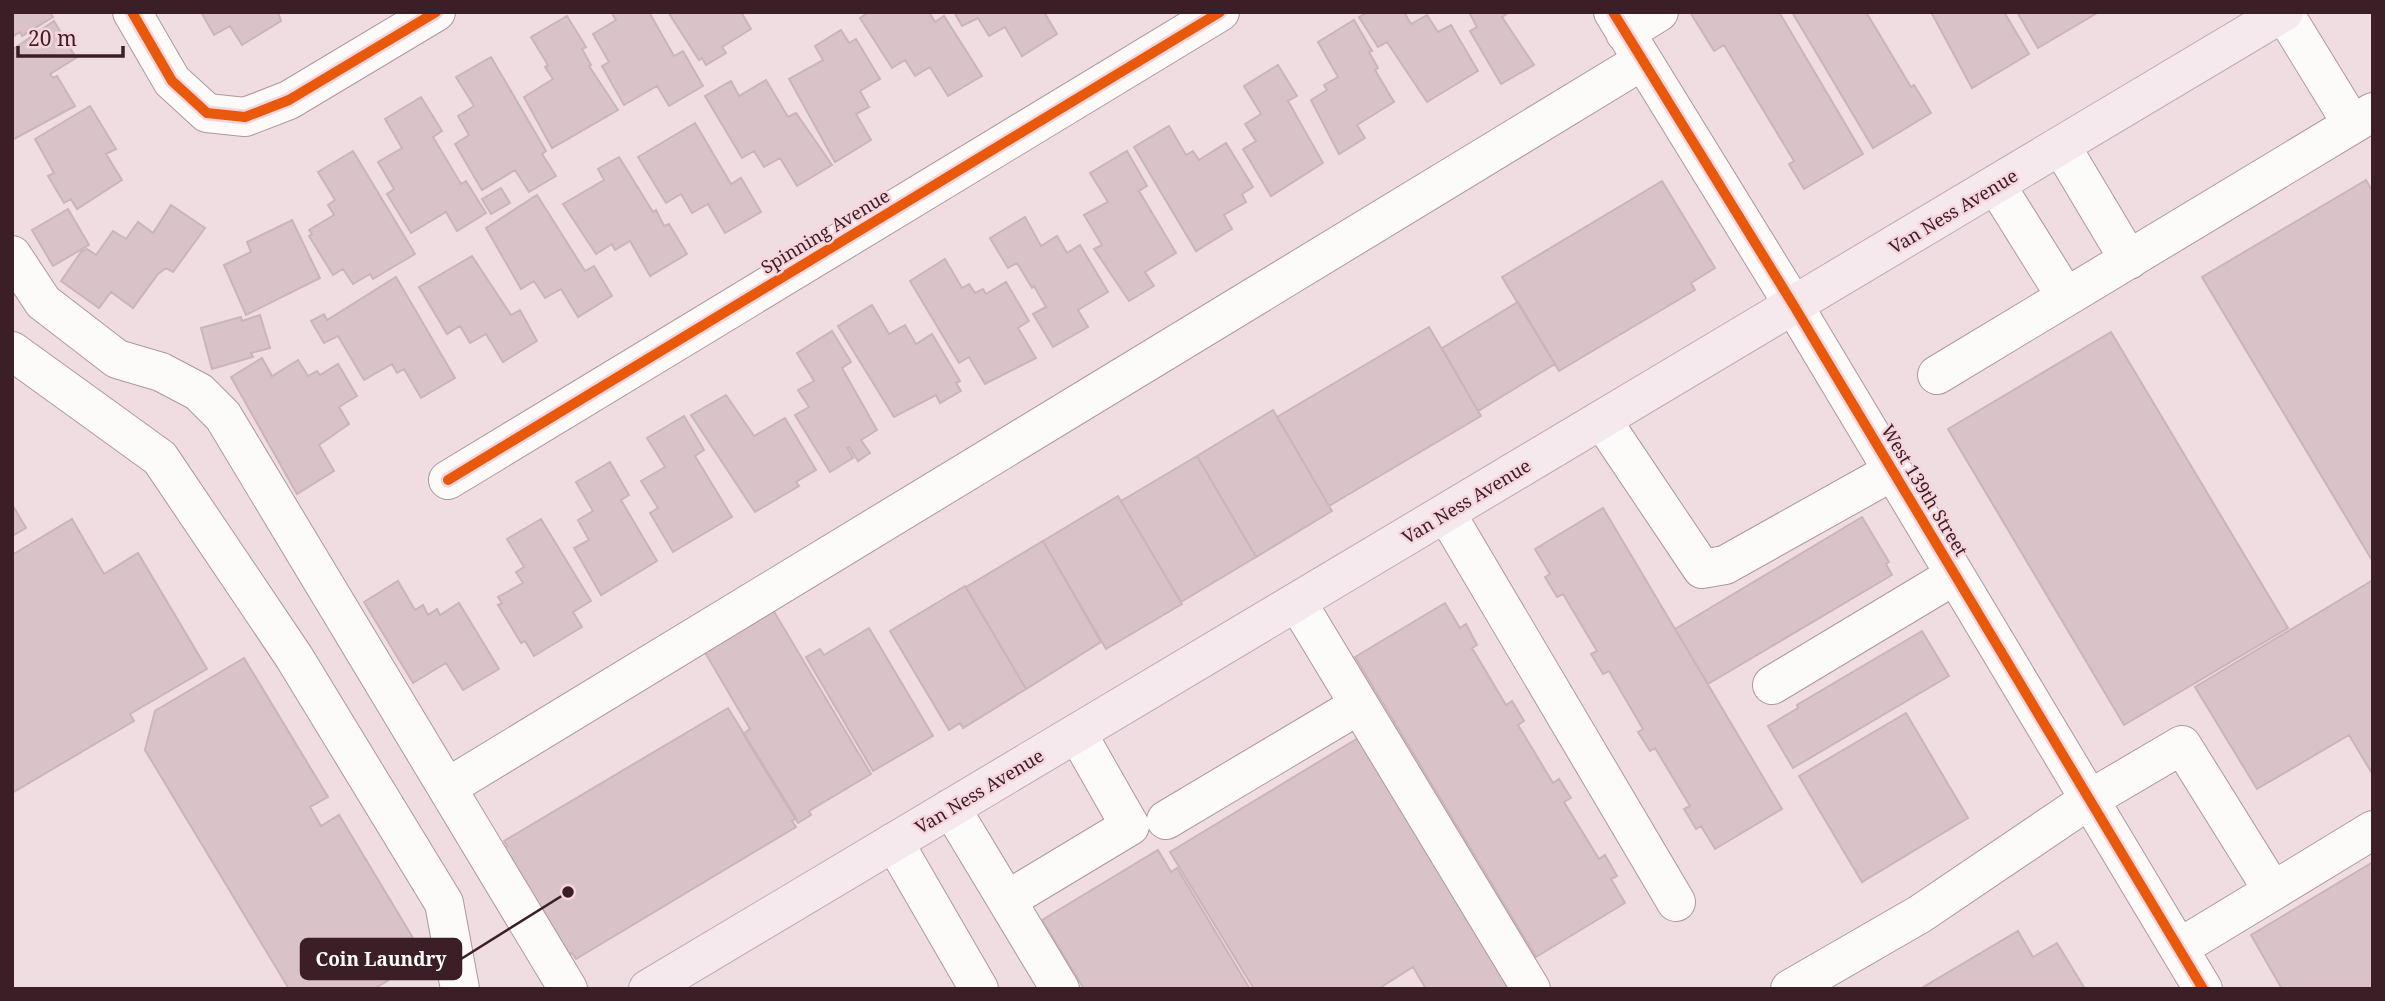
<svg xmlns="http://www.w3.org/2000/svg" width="2385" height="1001" font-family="'Noto Serif',serif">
	<rect width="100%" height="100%" fill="#efdde1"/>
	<path fill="#d9c2c8" stroke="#cbb4ba" stroke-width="2" d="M 12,12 L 50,12 L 53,17 L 22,36 L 20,32 L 12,37 Z
		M 201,12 L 278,12 L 281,21 L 242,45 L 230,26 L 214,35 Z
		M 611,12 L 649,12 L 674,56 L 683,51 L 703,86 L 669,106 L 657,86 L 624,105 L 602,66 L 609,62 L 593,34 L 616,20 Z
		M 675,12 L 741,12 L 751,29 L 722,47 L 726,53 L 706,65 L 702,58 L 699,60 L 670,15 Z
		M 869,12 L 929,12 L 935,22 L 944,16 L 982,76 L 948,96 L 930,67 L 915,76 L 905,60 L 892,68 L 860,18 Z
		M 954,12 L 1044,12 L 1057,34 L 1022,56 L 1005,27 L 989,36 L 978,18 L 962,26 Z
		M 1368,12 L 1404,12 L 1411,24 L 1427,15 L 1438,32 L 1451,25 L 1478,71 L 1427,102 L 1387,42 L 1378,47 L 1359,17 Z
		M 1469,12 L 1510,12 L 1502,17 L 1534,65 L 1501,84 L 1470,31 L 1477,27 Z
		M 1690,12 L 1779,12 L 1863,154 L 1804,189 L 1789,164 L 1794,161 L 1724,45 L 1714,51 Z
		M 1792,12 L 1866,12 L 1911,87 L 1914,85 L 1931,113 L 1873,148 Z
		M 1931,12 L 2004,12 L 2029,54 L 1972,88 Z
		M 2017,12 L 2096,12 L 2097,13 L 2038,48 Z
		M 567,16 L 586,47 L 582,49 L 591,65 L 589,66 L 618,110 L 552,148 L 524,97 L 553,79 L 545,67 L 548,65 L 531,37 Z
		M 1354,20 L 1372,51 L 1369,52 L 1378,68 L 1375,70 L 1394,102 L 1357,125 L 1365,138 L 1339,154 L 1311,100 L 1327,90 L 1324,85 L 1338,77 L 1318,42 Z
		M 54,21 L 76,58 L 50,74 L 53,78 L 57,76 L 75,106 L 12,140 L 12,50 Z
		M 841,30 L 849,43 L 856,39 L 880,79 L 860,91 L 869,107 L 856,114 L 871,140 L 835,162 L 789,79 L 823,60 L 815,46 Z
		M 491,57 L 546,151 L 542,154 L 556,176 L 529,192 L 515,170 L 482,190 L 455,144 L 469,135 L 458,116 L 474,106 L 456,77 Z
		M 1278,65 L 1297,96 L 1288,101 L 1323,163 L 1271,196 L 1243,149 L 1256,141 L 1245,124 L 1261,114 L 1244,86 Z
		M 766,80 L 788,117 L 796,113 L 832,165 L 797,186 L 780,158 L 764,167 L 754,151 L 742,158 L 705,96 L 731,81 L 739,96 Z
		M 421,97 L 442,131 L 433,137 L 461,184 L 466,181 L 486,213 L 457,231 L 446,212 L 411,233 L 387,194 L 394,189 L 378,162 L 402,148 L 385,119 Z
		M 90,106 L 116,149 L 106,154 L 122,180 L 77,209 L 71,199 L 64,203 L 48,176 L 54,173 L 35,139 Z
		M 695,123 L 731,184 L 741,178 L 761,212 L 725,233 L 708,204 L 692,213 L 681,194 L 666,203 L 638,157 Z
		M 1169,126 L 1186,155 L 1193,151 L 1199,160 L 1226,143 L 1253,187 L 1242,194 L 1246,202 L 1224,215 L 1232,229 L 1196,251 L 1134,147 Z
		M 353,151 L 415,254 L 373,279 L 370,274 L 353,284 L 343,269 L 333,275 L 309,236 L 312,234 L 309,230 L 334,215 L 328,205 L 335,200 L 318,172 Z
		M 1127,151 L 1147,186 L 1139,191 L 1176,253 L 1145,272 L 1154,286 L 1129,301 L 1094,249 L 1102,245 L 1084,215 L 1108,202 L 1090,173 Z
		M 619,157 L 653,212 L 656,210 L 664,226 L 669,224 L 687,254 L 650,276 L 630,241 L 615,250 L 612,244 L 596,254 L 563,204 L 604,180 L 598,169 Z
		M 2366,180 L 2373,192 L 2373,562 L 2202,277 Z
		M 1662,181 L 1715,268 L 1691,283 L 1695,290 L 1559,371 L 1502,277 Z
		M 501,188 L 510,203 L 491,214 L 482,199 Z
		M 537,195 L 585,271 L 594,266 L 612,296 L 578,317 L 561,289 L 545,298 L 534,281 L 521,289 L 486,228 Z
		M 171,205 L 205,228 L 173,272 L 166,268 L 158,274 L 133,308 L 111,292 L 99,308 L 61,281 L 81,252 L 87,249 L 96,255 L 113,231 L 126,239 L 138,222 L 153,233 Z
		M 68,209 L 89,245 L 53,266 L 32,230 Z
		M 1025,217 L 1041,246 L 1057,236 L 1067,253 L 1080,245 L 1108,292 L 1078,310 L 1088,327 L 1053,347 L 1033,314 L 1046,307 L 1034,286 L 1032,288 L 1017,263 L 1008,268 L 990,238 Z
		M 292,220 L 320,278 L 246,315 L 224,265 L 251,252 L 247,242 Z
		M 472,256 L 511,315 L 520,310 L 537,341 L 503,362 L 486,334 L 470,343 L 460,326 L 447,334 L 419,287 Z
		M 945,259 L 962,288 L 969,284 L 975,293 L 983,289 L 986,294 L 1006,282 L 1029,321 L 1018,328 L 1036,358 L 985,384 L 969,357 L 959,363 L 910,281 Z
		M 396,277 L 455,378 L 421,398 L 404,369 L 397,373 L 392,364 L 364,380 L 338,336 L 324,343 L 311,321 L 324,314 L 327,320 Z
		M 1518,302 L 1555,364 L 1478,411 L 1442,348 Z
		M 872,305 L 889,334 L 905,325 L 916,344 L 932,334 L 960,381 L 956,383 L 961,391 L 940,403 L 936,395 L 894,417 L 838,326 Z
		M 260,315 L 270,348 L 251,353 L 253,357 L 212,369 L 201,328 L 241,317 L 242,321 Z
		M 1429,327 L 1481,416 L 1329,506 L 1277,417 Z
		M 832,331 L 851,362 L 842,368 L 877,430 L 861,440 L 870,453 L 858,461 L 849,447 L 847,448 L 853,458 L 830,472 L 795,415 L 809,407 L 798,390 L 814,381 L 797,353 Z
		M 2111,332 L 2288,628 L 2124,725 L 1948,429 Z
		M 262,358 L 272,376 L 298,360 L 308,376 L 317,371 L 320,375 L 338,364 L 357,396 L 339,407 L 349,424 L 319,445 L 334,471 L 297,494 L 231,377 Z
		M 726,395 L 754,436 L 785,418 L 816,470 L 796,482 L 799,486 L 755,512 L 691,415 Z
		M 1273,410 L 1332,511 L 1256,557 L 1197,456 Z
		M 684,416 L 704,450 L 695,456 L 732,517 L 673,552 L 650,513 L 658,508 L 641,481 L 665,467 L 647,438 Z
		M 1197,456 L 1256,557 L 1181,602 L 1121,501 Z
		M 610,462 L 629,495 L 621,500 L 657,561 L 601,595 L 574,548 L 589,540 L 578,520 L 593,511 L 576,482 Z
		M 1118,496 L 1182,604 L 1106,649 L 1043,541 Z
		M 13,506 L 26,528 L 12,536 L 12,507 Z
		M 1603,508 L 1782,809 L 1715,849 L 1701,826 L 1696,829 L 1684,809 L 1690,806 L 1655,748 L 1650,751 L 1638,732 L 1643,729 L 1609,671 L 1603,674 L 1591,654 L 1597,651 L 1563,594 L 1557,597 L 1545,577 L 1550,574 L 1535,549 Z
		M 1862,517 L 1889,562 L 1886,564 L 1892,575 L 1708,684 L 1675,629 Z
		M 72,519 L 104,574 L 138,553 L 207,669 L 130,714 L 134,721 L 12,793 L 12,555 Z
		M 541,519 L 591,601 L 573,612 L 582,627 L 534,656 L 525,641 L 521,643 L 498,605 L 502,603 L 498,597 L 523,583 L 516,572 L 524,567 L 507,539 Z
		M 1043,541 L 1101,642 L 1026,689 L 966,587 Z
		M 2373,580 L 2373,775 L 2349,735 L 2257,789 L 2195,687 Z
		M 398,581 L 415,610 L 423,605 L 428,615 L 437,609 L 440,615 L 459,603 L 499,669 L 463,690 L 446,663 L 413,683 L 364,602 Z
		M 965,586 L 1026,689 L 963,728 L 960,723 L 949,730 L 890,631 Z
		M 1445,603 L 1460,628 L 1466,624 L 1477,645 L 1472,648 L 1506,705 L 1512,701 L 1524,721 L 1518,725 L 1553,783 L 1559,779 L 1571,798 L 1564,802 L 1599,859 L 1605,855 L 1617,876 L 1611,879 L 1625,903 L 1536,957 L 1355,657 Z
		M 770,605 L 871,774 L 809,811 L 811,815 L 798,823 L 743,734 L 750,729 L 700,644 Z
		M 869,628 L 933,736 L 873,771 L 806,657 L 820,649 L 824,655 Z
		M 1922,631 L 1949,676 L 1793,768 L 1768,726 L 1798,708 L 1797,705 Z
		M 244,658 L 328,797 L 310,807 L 321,826 L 339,815 L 425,958 L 374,989 L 289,989 L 145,750 L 155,711 Z
		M 728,708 L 796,818 L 792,821 L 796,827 L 576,959 L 572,953 L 568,955 L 504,848 L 507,846 L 504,841 Z
		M 1906,713 L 1968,818 L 1862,882 L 1799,776 Z
		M 1363,735 L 1513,983 L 1504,989 L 1426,989 L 1413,967 L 1378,989 L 1254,989 L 1170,852 Z
		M 1158,850 L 1171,872 L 1177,868 L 1250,989 L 1084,989 L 1042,920 Z
		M 2373,862 L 2373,989 L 2282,989 L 2251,935 Z
		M 2018,931 L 2033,957 L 2057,943 L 2085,989 L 1920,989 Z"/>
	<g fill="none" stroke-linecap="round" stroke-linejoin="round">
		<g stroke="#ae989e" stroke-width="40">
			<path id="minor" d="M 132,12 L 172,81 L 207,113 L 245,117 L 289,100 L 436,12
				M 1613,12 L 1794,306 L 2203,989
				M 2284,13 L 2352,124
				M 1625,33 L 1659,12
				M 2061,146 L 2129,260
				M 1996,185 L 2066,297
				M 12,255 L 43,302 L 117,359 L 161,372 L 199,392 L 223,416 L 568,989
				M 12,351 L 160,458 L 294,657 L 444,903 L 460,989
				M 1937,375 L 2373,112
				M 1602,420 L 1702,569 L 1725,565 L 1893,471
				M 448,480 L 1220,12
				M 1446,513 L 1676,902
				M 1297,602 L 1531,989
				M 1772,685 L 1955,575
				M 448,787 L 1642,61
				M 951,808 L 1060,989
				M 1166,820 L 1359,705
				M 894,842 L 979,989
				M 2273,891 L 2373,830
				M 1007,900 L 1130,826 L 1077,733
				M 1790,989 L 1920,914 L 2090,799 L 2182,745 L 2273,891 L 2179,948"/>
		</g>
		<g stroke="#c2a9b0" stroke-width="40">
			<path id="major" d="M 648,989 L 2284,12"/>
		</g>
		<use href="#minor" stroke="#fdfafa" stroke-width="38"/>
		<use href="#major" stroke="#f5e9ed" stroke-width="38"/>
		<g stroke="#f7d5dd" stroke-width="15">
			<path id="cycleway" d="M 132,12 L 172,81 L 207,113 L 245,117 L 289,100 L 436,12
				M 1613,12 L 1794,306 L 2203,989
				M 448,480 L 1220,12"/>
		</g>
		<use href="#cycleway" stroke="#e8590c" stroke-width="10"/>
	</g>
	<g text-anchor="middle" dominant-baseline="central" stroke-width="5" stroke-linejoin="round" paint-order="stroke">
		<g font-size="18" fill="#3c1e27" stroke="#f7d5dd">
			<text transform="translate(1953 211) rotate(-31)">Van Ness Avenue</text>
			<text transform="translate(825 231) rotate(-31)">Spinning Avenue</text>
			<text transform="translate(1925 490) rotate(59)">West 139th Street</text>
			<text transform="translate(1466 501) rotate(-31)">Van Ness Avenue</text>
			<text transform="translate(979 791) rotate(-31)">Van Ness Avenue</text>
		</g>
	</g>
	<path fill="none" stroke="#3c1e27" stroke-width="2.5" d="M568 892L461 959"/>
	<circle fill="#3c1e27" stroke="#f7d5dd" stroke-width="2.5" cx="568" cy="892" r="7"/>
	<rect fill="#3c1e27" stroke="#3c1e27" stroke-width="2.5" x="301" y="939" width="160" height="40" rx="7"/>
	<g font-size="19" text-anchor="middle" font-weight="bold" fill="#fff">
		<text x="381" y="966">Coin Laundry</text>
	</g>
	<rect width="2385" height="1001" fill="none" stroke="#3c1e27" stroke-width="28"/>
	<path d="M18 46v10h105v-10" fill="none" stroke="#3c1e27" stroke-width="3.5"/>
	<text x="28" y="46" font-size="21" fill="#3c1e27" stroke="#f7d5dd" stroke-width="5" paint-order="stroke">20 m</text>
</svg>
